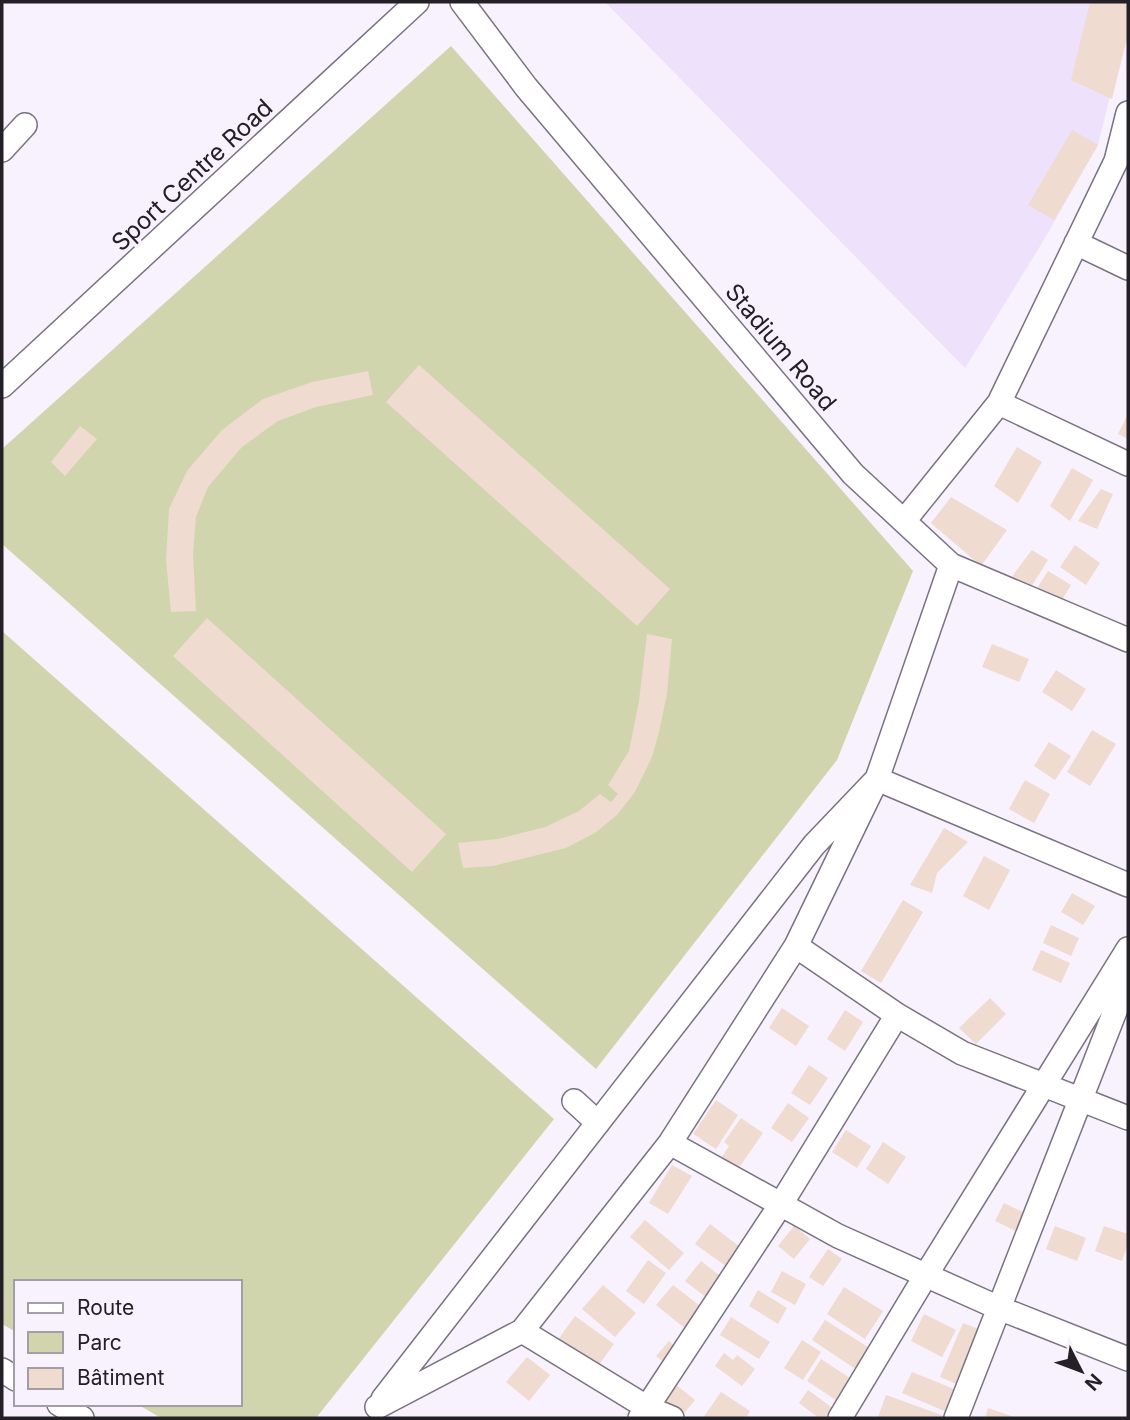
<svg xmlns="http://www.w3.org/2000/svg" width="1130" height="1420" font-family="Inter,sans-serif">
	<rect width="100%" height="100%" fill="#f7f2fd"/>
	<path fill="#eee1fb" d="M 605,2 L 1128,2 L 1128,23 L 1098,145 L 1042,243 L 965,368 Z"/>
	<path fill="#d0d5ae" d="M 451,46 L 913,571 L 837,760 L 596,1069 L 2,544 L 2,449 Z
		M 2,631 L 554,1119 L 316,1418 L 161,1418 L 137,1404 L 240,1404 L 240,1282 L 16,1282 L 16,1332 L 2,1324 Z"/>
	<path fill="#efdbcf" d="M 1090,2 L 1128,2 L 1128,34 L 1112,99 L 1071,80 Z
		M 1072,130 L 1098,145 L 1054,220 L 1028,205 Z
		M 419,365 L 670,589 L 637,626 L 386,402 Z
		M 368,371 L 373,395 L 316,407 L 278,421 L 242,447 L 208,487 L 196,517 L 193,554 L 196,611 L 171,612 L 166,560 L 169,509 L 187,471 L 222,430 L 263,399 L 312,382 Z
		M 1128,414 L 1128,439 L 1118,434 Z
		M 80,426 L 97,439 L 65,476 L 51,462 Z
		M 1017,447 L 1042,462 L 1018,503 L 994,486 Z
		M 1072,468 L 1093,480 L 1070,521 L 1050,506 Z
		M 1101,489 L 1113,494 L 1097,529 L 1078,521 Z
		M 951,497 L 1007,530 L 981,566 L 931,523 Z
		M 1075,545 L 1100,563 L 1086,585 L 1060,567 Z
		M 1032,550 L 1048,560 L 1026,595 L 1007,583 Z
		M 1048,571 L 1071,585 L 1057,608 L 1034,593 Z
		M 207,618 L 446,834 L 412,872 L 173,656 Z
		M 647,634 L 672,639 L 667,694 L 659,732 L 652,757 L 635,792 L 617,815 L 595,833 L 566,848 L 493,866 L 463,868 L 458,843 L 498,839 L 545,827 L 579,811 L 600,794 L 611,802 L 618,794 L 608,785 L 629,751 L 639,701 Z
		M 992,644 L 1029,659 L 1019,682 L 982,667 Z
		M 1056,670 L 1086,689 L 1072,711 L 1042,692 Z
		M 1092,730 L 1116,744 L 1090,786 L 1067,772 Z
		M 1049,742 L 1071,756 L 1055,780 L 1034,766 Z
		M 1025,780 L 1050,794 L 1034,823 L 1009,809 Z
		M 944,828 L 968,842 L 937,873 L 932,893 L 910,885 Z
		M 984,856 L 1010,870 L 989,910 L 963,896 Z
		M 1072,893 L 1095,906 L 1083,925 L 1061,912 Z
		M 903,900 L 923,912 L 881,983 L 861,971 Z
		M 1051,925 L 1079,938 L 1071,956 L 1043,943 Z
		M 1041,950 L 1070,963 L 1061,983 L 1032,970 Z
		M 990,998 L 1006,1014 L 976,1044 L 959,1028 Z
		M 782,1008 L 809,1026 L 796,1046 L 769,1028 Z
		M 845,1010 L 863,1022 L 845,1051 L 827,1039 Z
		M 809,1065 L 828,1078 L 810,1105 L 791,1093 Z
		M 716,1100 L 738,1115 L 716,1149 L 693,1134 Z
		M 788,1103 L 809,1118 L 792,1142 L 771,1128 Z
		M 741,1118 L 763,1133 L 736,1172 L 719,1161 L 729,1146 L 724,1142 Z
		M 846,1130 L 871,1146 L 857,1168 L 832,1152 Z
		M 883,1142 L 906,1157 L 888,1184 L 866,1169 Z
		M 672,1165 L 692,1176 L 668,1214 L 649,1203 Z
		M 1004,1203 L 1033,1217 L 1024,1235 L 995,1221 Z
		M 645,1220 L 684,1253 L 669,1270 L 630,1237 Z
		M 710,1224 L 748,1253 L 734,1272 L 695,1244 Z
		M 794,1226 L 810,1239 L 794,1259 L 778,1246 Z
		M 1055,1226 L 1086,1238 L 1077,1261 L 1046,1249 Z
		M 1104,1226 L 1128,1234 L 1128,1244 L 1122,1261 L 1095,1251 Z
		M 828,1249 L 842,1259 L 823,1286 L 809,1277 Z
		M 648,1260 L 666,1273 L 644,1304 L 626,1291 Z
		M 701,1261 L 728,1282 L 712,1302 L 685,1281 Z
		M 782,1271 L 806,1284 L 795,1305 L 771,1292 Z
		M 603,1285 L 636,1313 L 615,1337 L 582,1309 Z
		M 673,1285 L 704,1309 L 687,1330 L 656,1305 Z
		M 844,1287 L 883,1311 L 865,1339 L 827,1314 Z
		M 758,1290 L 787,1308 L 778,1324 L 749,1306 Z
		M 924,1314 L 956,1330 L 942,1357 L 911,1341 Z
		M 575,1316 L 614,1344 L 596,1369 L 557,1341 Z
		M 731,1317 L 770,1342 L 759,1359 L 720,1335 Z
		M 825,1320 L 871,1349 L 857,1370 L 812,1340 Z
		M 963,1323 L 984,1331 L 961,1386 L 940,1377 Z
		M 802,1340 L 821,1352 L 803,1380 L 784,1368 Z
		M 669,1341 L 681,1352 L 669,1367 L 656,1356 Z
		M 724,1353 L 733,1360 L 737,1355 L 755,1369 L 742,1386 L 715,1366 Z
		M 527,1357 L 550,1375 L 529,1401 L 506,1382 Z
		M 821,1359 L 859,1384 L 845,1406 L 807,1381 Z
		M 912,1372 L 959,1391 L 949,1413 L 902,1393 Z
		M 675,1384 L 695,1400 L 680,1418 L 659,1404 Z
		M 808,1390 L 838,1412 L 834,1418 L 819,1418 L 799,1403 Z
		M 721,1392 L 750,1411 L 746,1418 L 703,1418 Z
		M 886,1395 L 950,1418 L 878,1417 Z
		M 988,1408 L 1017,1418 L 985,1418 Z"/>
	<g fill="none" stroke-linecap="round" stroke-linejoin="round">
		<g stroke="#7a7283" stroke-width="26">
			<path id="minor" d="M 462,2 L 526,87 L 853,474 L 951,565 L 1128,640
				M 2,150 L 25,125
				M 1076,243 L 1128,268
				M 2,386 L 417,2
				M 999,403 L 1128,464
				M 904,521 L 999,403 L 1116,161 L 1128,113
				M 796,946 L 897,1015 L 962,1053 L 1128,1118
				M 574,1101 L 598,1123
				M 670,1143 L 838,1236 L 999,1308 L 1128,1359
				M 522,1331 L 648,1408 L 672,1418
				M 2,1370 L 16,1379
				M 383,1399 L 814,845 L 877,779 L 951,565
				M 59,1404 L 82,1418
				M 377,1407 L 522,1331 L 670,1143 L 796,946 L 877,779 L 1128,885
				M 640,1418 L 781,1204 L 897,1015
				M 840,1418 L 926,1275 L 1128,949
				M 956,1418 L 1128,978"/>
		</g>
		<use href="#minor" stroke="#fff" stroke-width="23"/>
	</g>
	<g text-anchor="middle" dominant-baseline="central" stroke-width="7" stroke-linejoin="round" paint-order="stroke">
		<g font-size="24" fill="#232027" stroke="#f7f2fd">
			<text transform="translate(192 175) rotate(-43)">Sport Centre Road</text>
			<text transform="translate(781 347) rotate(50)">Stadium Road</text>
		</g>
	</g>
	<rect width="1130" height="1420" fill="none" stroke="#232027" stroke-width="7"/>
	<rect x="14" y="1280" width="228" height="126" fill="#f7f2fd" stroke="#a29ea7" stroke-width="2"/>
	<rect x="28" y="1303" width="35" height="10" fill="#ffffff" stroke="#a29ea7" stroke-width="2"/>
	<text x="77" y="1315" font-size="21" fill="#232027">Route</text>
	<rect x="28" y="1332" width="35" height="21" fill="#d0d5ae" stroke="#a29ea7" stroke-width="2"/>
	<text x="77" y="1350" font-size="21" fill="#232027">Parc</text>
	<rect x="28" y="1368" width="35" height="21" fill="#efdbcf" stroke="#a29ea7" stroke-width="2"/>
	<text x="77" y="1385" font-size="21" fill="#232027">Bâtiment</text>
	<g transform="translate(1081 1371) rotate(132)" stroke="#f7f2fd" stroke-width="5" paint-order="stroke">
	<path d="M0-5L12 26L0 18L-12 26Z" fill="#232027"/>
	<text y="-10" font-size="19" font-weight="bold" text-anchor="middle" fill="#232027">N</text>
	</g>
</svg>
